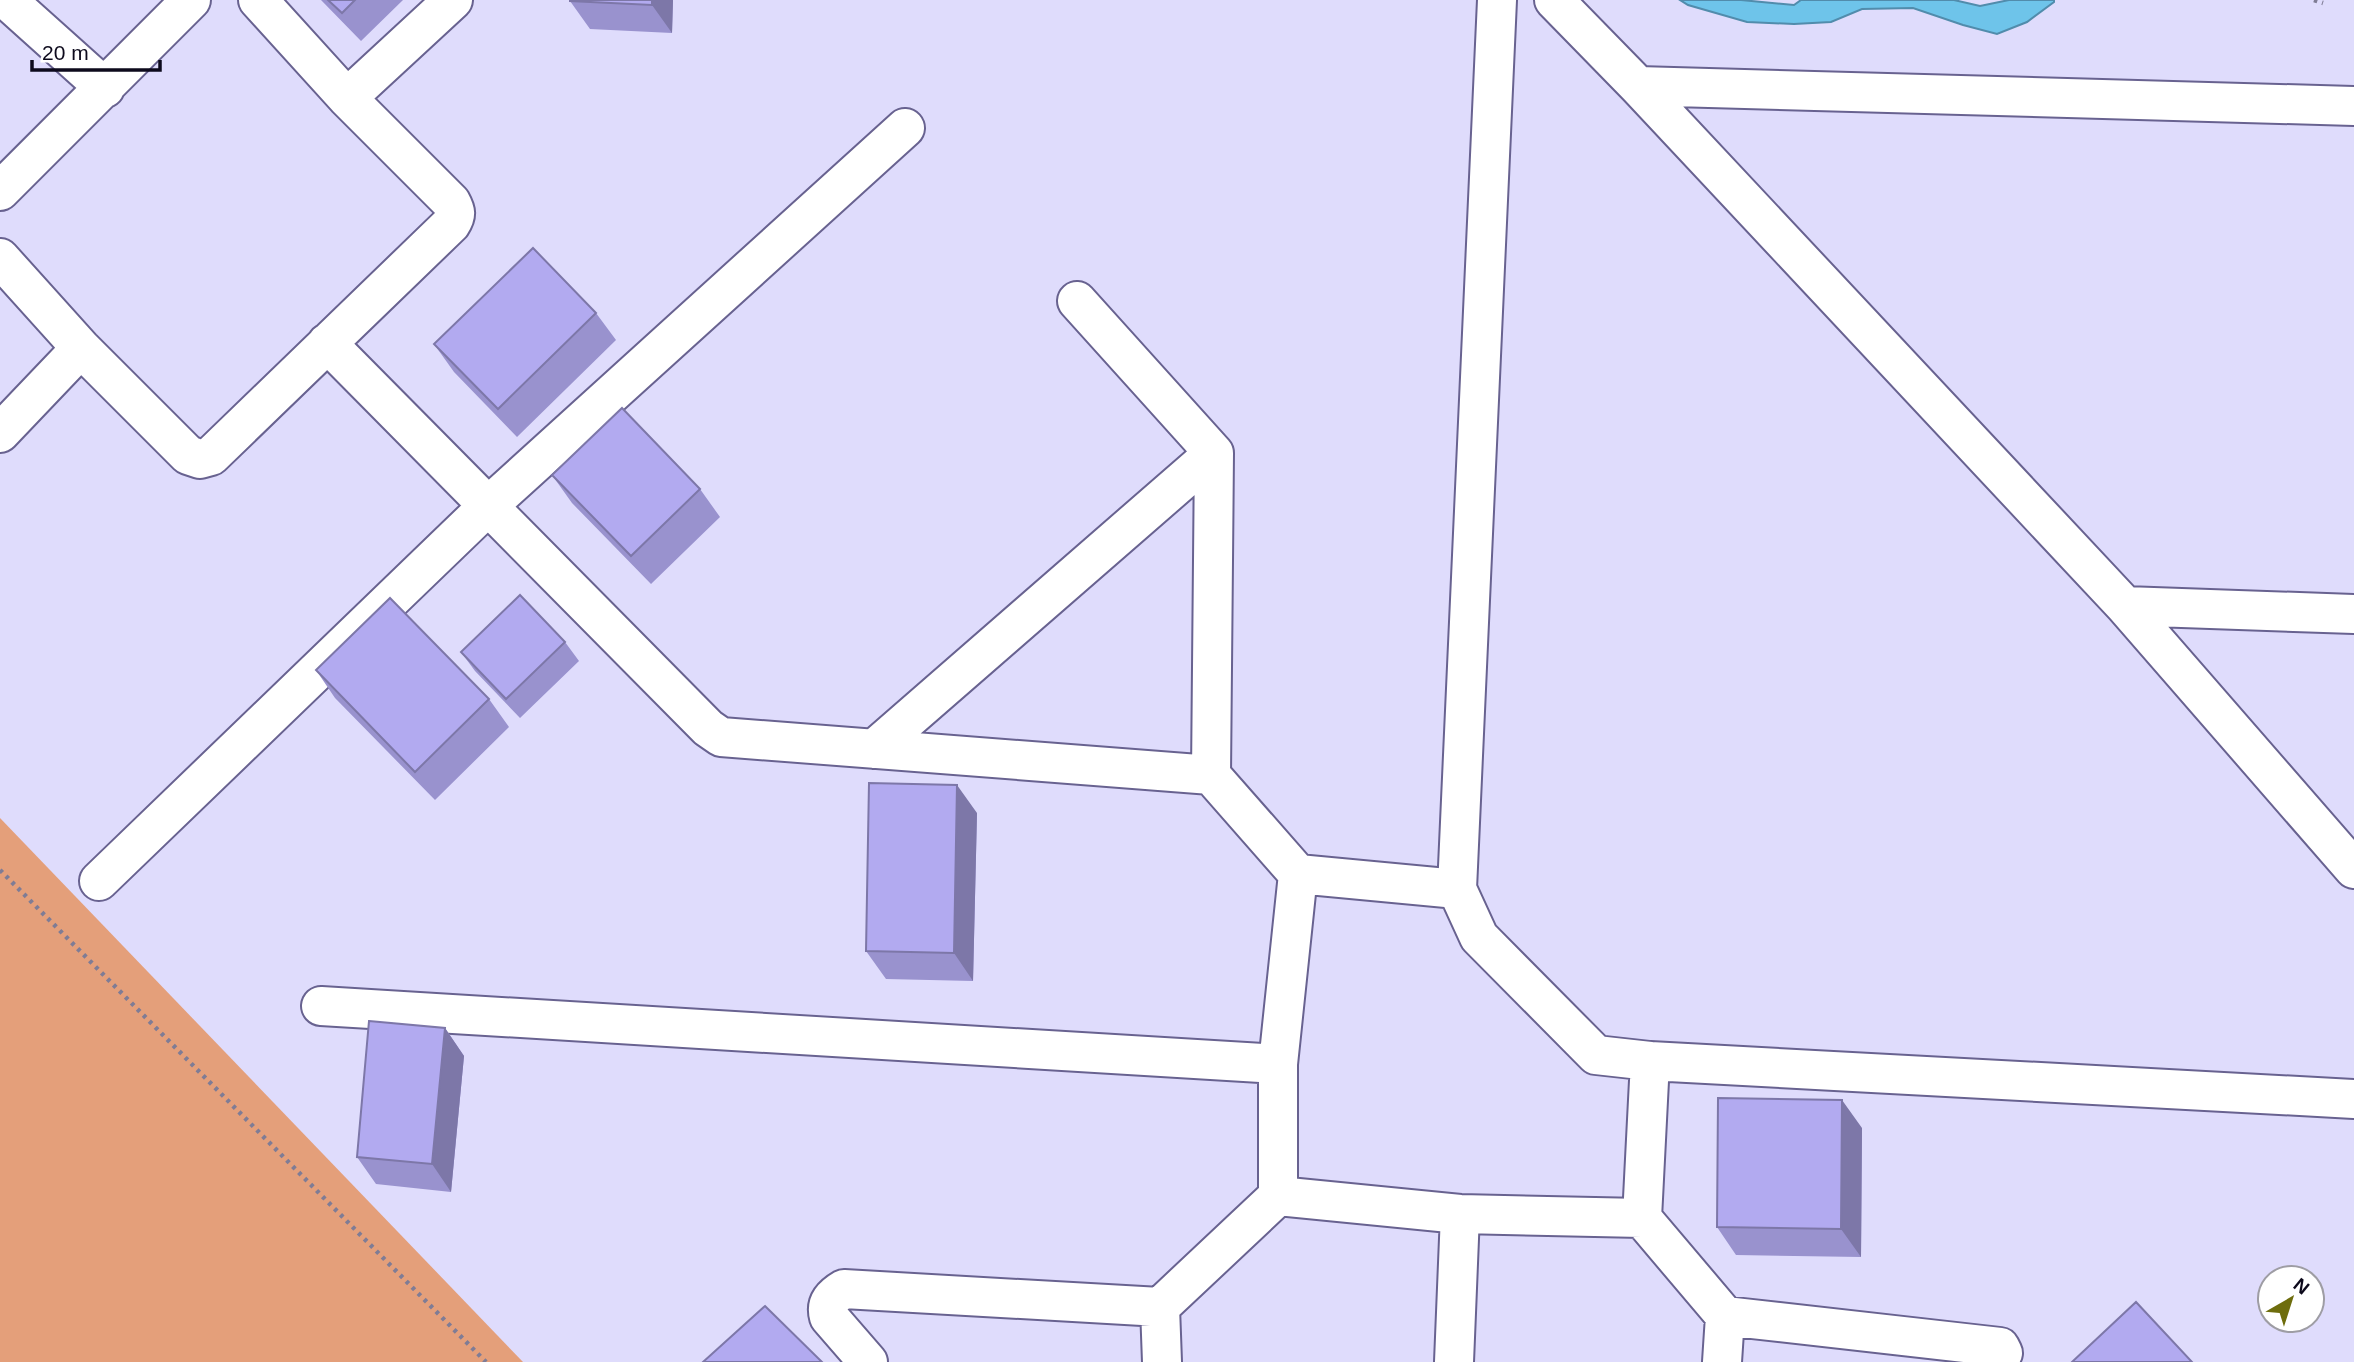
<svg xmlns="http://www.w3.org/2000/svg" width="2354" height="1362" font-family="Arial,sans-serif">
	<rect width="100%" height="100%" fill="#dfdcfc"/>
	<path fill="#e49f7a" d="M 0,818 L 523,1362 L 0,1362 Z"/>
	<path fill="#6ec4ea" stroke="#518cac" stroke-width="2" d="M 1680,0 L 1741,0 L 1794,5 L 1801,0 L 1954,0 L 1980,6 L 2009,0 L 2054,0 L 2054,2 L 2027,22 L 1997,34 L 1963,25 L 1913,8 L 1862,9 L 1831,22 L 1794,24 L 1747,22 L 1688,5 Z"/>
	<g fill="none" stroke-linecap="round" stroke-linejoin="round">
		<g stroke="#686290" stroke-width="42">
			<path id="street" d="M 7,0 L 105,88
				M 1554,0 L 1638,86 L 2125,606 L 2354,869
				M 1638,86 L 2354,106
				M 347,98 L 453,0
				M 0,191 L 191,0
				M 0,258 L 81,348 L 188,455 L 200,459 L 211,456 L 451,224 C 457,215 456,211 451,202 L 347,98 L 258,0
				M 1077,301 L 1214,453 L 1211,775 L 1298,874
				M 327,343 L 708,728 L 721,737 L 1211,775
				M 0,433 L 81,348
				M 2125,606 L 2354,614
				M 874,749 L 1214,453
				M 99,881 L 488,506 L 905,128
				M 1457,889 L 1497,0
				M 321,1006 L 1278,1064
				M 1650,1061 L 2354,1099
				M 1642,1218 L 1725,1316 L 1722,1362
				M 1160,1307 L 1162,1362
				M 1725,1316 L 2000,1347 L 2003,1353 L 1995,1362
				M 868,1362 L 829,1317 C 825,1303 832,1296 844,1289 L 1160,1307 L 1278,1196 L 1278,1064 L 1298,874 L 1457,889 L 1479,937 L 1596,1055 L 1650,1061 L 1642,1218 L 1460,1214 L 1278,1196
				M 1454,1362 L 1460,1214"/>
		</g>
		<path stroke="#7f7c95" stroke-width="4.5" stroke-dasharray="3.5 5" stroke-linecap="butt" d="M 2314,0 L 2323,3
			M 0,870 L 486,1362"/>
		<use href="#street" stroke="#fff" stroke-width="38"/>
	</g>
	<path fill="#9992ce" d="M 321,0 L 403,0 L 361,41 Z
		M 673,0 L 672,33 L 590,29 L 570,1 Z
		M 596,313 L 616,340 L 517,437 L 454,372 L 434,344 Z
		M 552,475 L 700,489 L 720,517 L 651,584 L 572,503 Z
		M 565,642 L 579,661 L 520,718 L 475,671 L 461,652 Z
		M 316,670 L 489,699 L 509,727 L 435,800 L 335,698 Z
		M 977,813 L 973,981 L 886,979 L 866,951 Z
		M 445,1028 L 464,1056 L 451,1192 L 376,1184 L 357,1157 Z
		M 1862,1128 L 1861,1257 L 1736,1255 L 1717,1227 Z"/>
	<path fill="#7d77a8" d="M 652,0 L 673,0 L 672,33 L 652,5 Z
		M 957,785 L 977,813 L 973,981 L 954,953 Z
		M 445,1028 L 464,1056 L 451,1192 L 432,1164 Z
		M 1842,1100 L 1862,1128 L 1861,1257 L 1841,1229 Z"/>
	<path fill="#b2aaf0" stroke="#7d77a8" stroke-width="2" d="M 328,0 L 355,0 L 342,13 Z
		M 570,0 L 652,0 L 652,5 L 570,1 Z
		M 533,248 L 596,313 L 498,409 L 434,344 Z
		M 622,408 L 700,489 L 631,556 L 552,475 Z
		M 520,595 L 565,642 L 506,699 L 461,652 Z
		M 390,598 L 489,699 L 415,772 L 316,670 Z
		M 869,783 L 957,785 L 954,953 L 866,951 Z
		M 369,1021 L 445,1028 L 432,1164 L 357,1157 Z
		M 1718,1098 L 1842,1100 L 1841,1229 L 1717,1227 Z
		M 2136,1302 L 2192,1362 L 2072,1362 Z
		M 765,1306 L 822,1362 L 703,1362 Z"/>
	<g transform="translate(2291 1299) rotate(39)"><circle r="33" fill="#ffffff" stroke="#9e9da4" stroke-width="2"/>
	<path d="M0-5L12 26L0 18L-12 26Z" fill="#6e6d0d"/>
	<text y="-10" font-size="19" font-weight="bold" text-anchor="middle" fill="#0d0a1c">N</text>
	</g>
	<path d="M32 60v10h128v-10" fill="none" stroke="#0d0a1c" stroke-width="3.5"/>
	<text x="42" y="60" font-size="21" fill="#0d0a1c" stroke="#ffffff" stroke-width="5" paint-order="stroke">20 m</text>
</svg>
